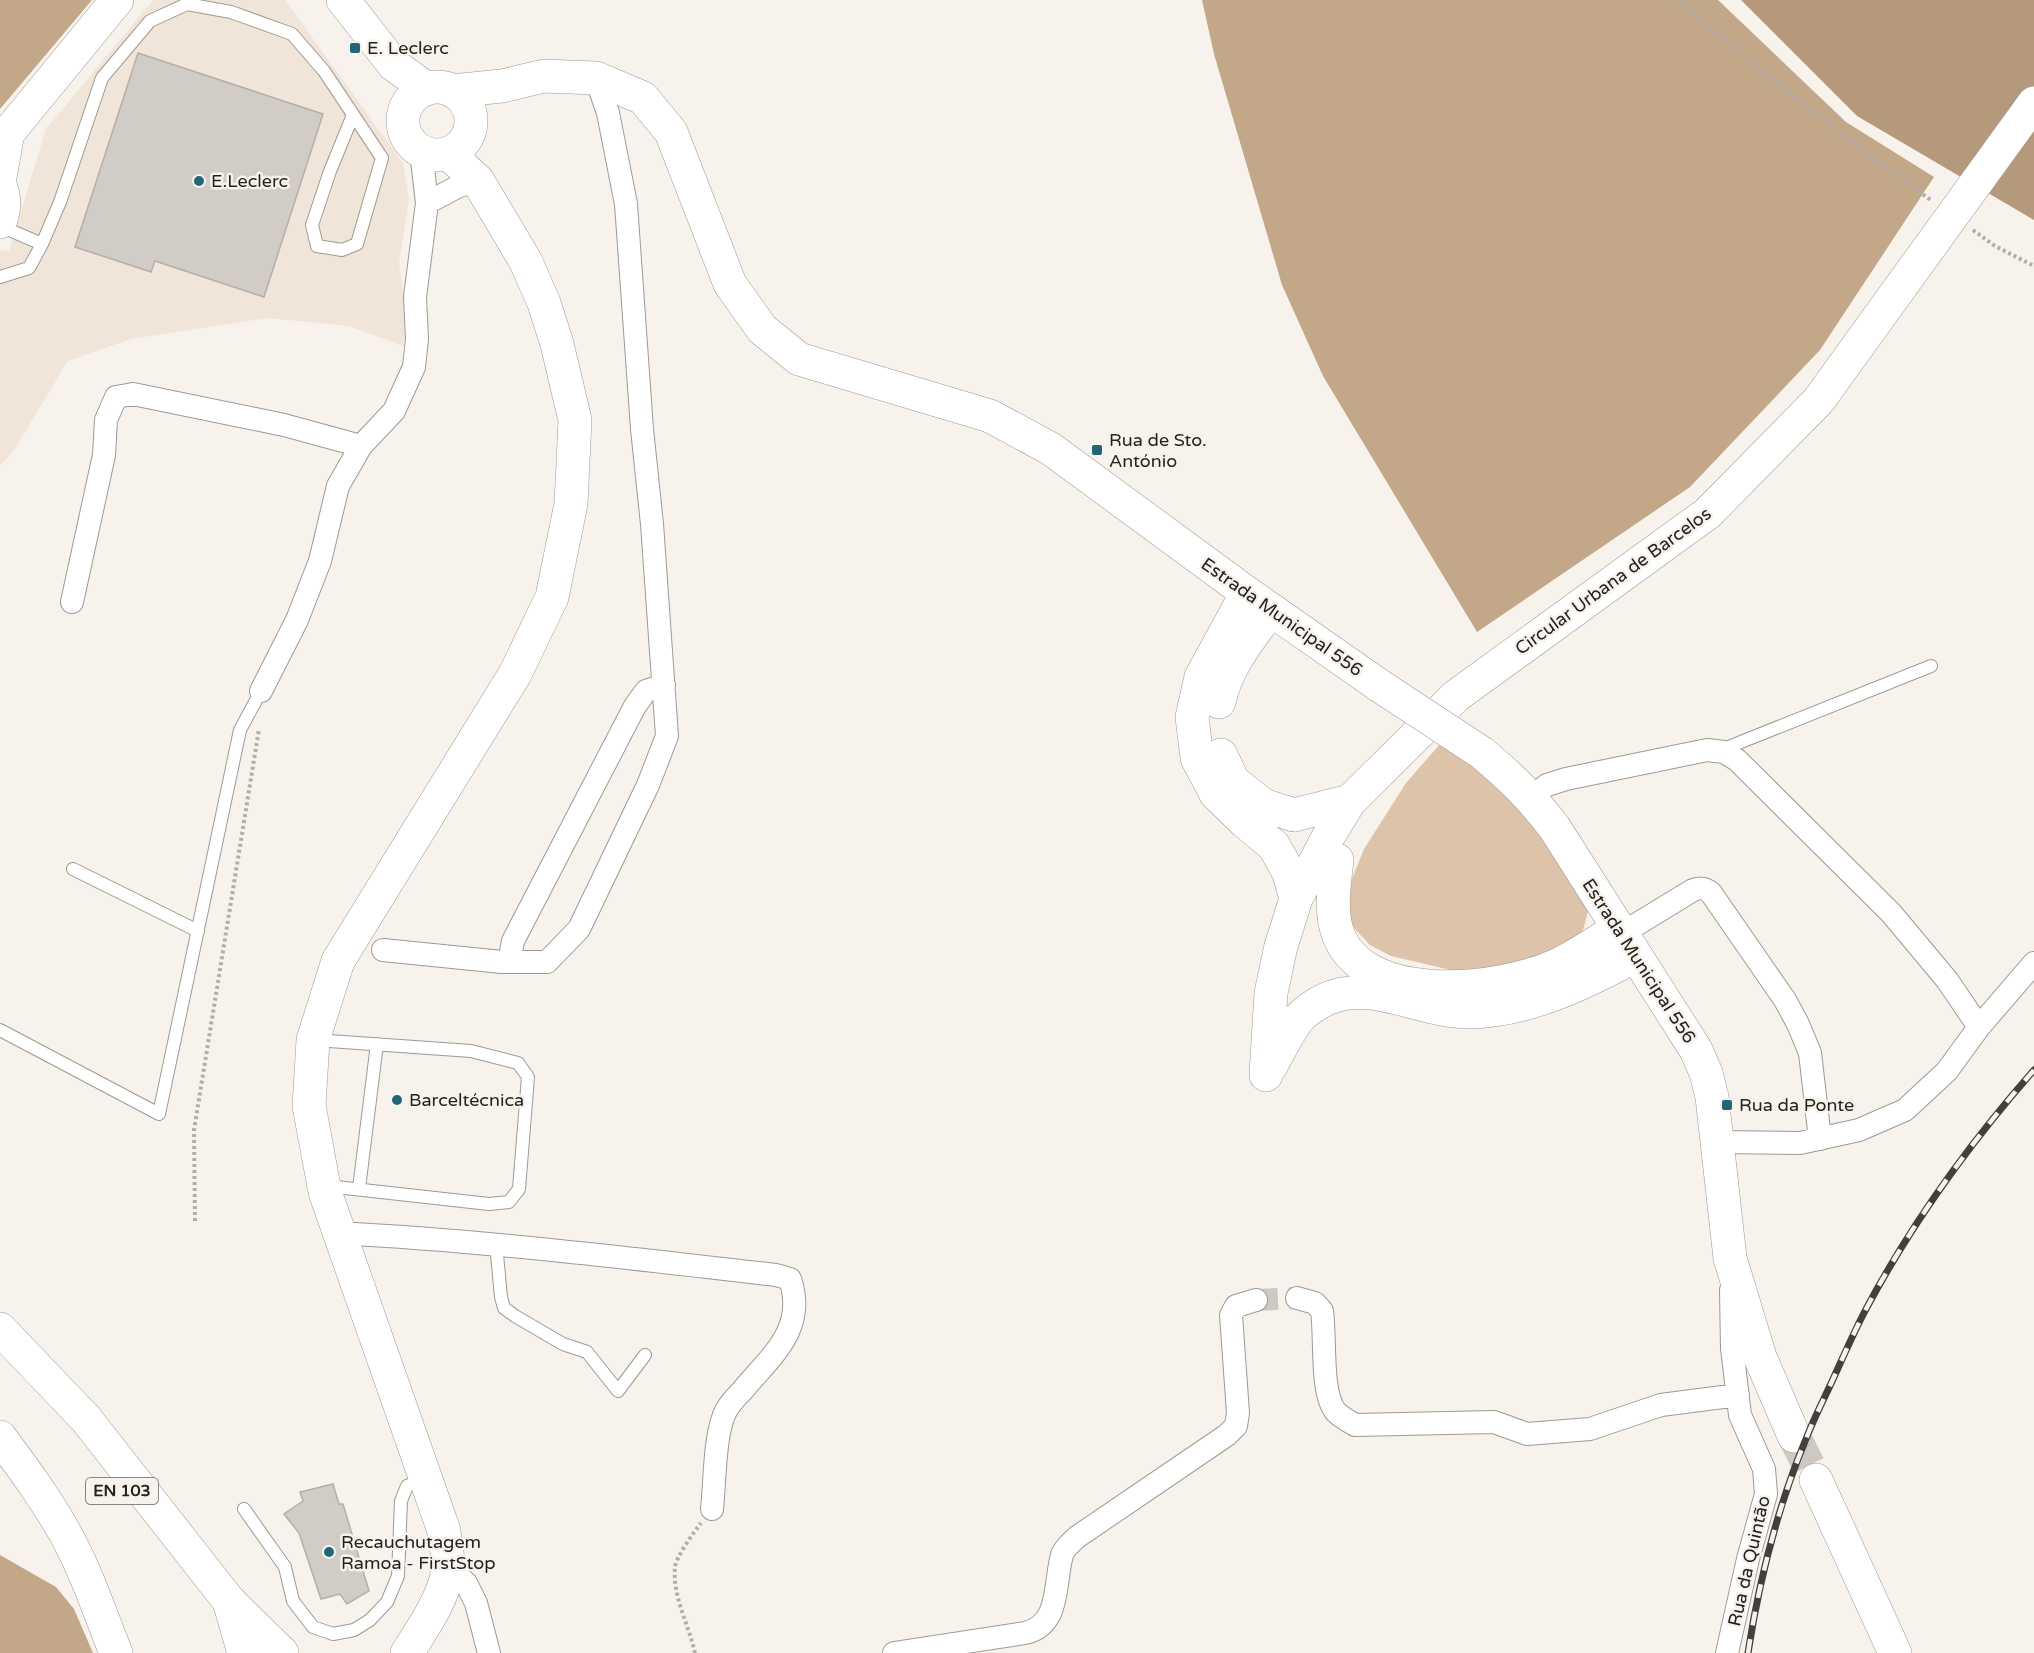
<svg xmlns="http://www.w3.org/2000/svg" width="2034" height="1653" font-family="'Varela Round',sans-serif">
	<rect width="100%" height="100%" fill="#f8f2ec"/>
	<path fill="#f1e5d9" d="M 153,0 L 285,0 L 403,163 L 409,200 L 399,263 L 407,321 L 403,346 L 349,326 L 267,318 L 131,339 L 68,361 L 13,452 L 0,466 L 0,250 L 9,251 L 46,129 Z"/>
	<path fill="#dcc3a9" d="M 1441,743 L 1489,772 L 1530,812 L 1589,908 L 1583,930 L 1567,947 L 1527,964 L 1455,971 L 1391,956 L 1370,945 L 1353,927 L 1347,907 L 1350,884 L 1364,849 L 1406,783 Z"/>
	<path fill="#c3a789" d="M 0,0 L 92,0 L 0,109 Z
		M 1202,0 L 1718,0 L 1846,122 L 1934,177 L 1820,350 L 1690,487 L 1477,632 L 1323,376 L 1282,285 L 1214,54 Z
		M 0,1555 L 56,1587 L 74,1609 L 93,1653 L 0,1653 Z"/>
	<path fill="#b5997c" d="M 1741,0 L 2034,0 L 2034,220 L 1857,116 Z"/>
	<path fill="#d2ccc6" stroke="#b4afa9" stroke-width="1.5" d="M 138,53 L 323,114 L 264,297 L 155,261 L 151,272 L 75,247 Z
		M 333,1484 L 339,1504 L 343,1504 L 369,1591 L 347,1604 L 340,1594 L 321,1599 L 299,1533 L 284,1514 L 303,1501 L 300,1492 Z"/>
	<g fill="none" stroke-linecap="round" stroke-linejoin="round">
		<path stroke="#cec8c3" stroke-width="22" stroke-dasharray="22 11" stroke-linecap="butt" d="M 1256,1300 L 1297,1298"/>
		<path stroke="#cec8c3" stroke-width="33" stroke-dasharray="33 16" stroke-linecap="butt" d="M 1794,1436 L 1816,1480"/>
		<g stroke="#9e9993" stroke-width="14">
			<path id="lane" d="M 0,226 L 42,244
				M 0,277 L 29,268 L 42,244 L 60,202 L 102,78 L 150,21 L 187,4 L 231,12 L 292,34 L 324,71 L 382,158 L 357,244 L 342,250 L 317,246 L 312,225 L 330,171 L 353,115
				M 1724,752 L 1731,746 L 1931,666
				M 73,869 L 198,931
				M 0,1030 L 159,1114 L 240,730 L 261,691
				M 315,1040 L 471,1051 L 518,1063 L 528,1077 L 519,1189 L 509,1202 L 489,1204 L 327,1186
				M 359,1188 L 377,1044
				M 496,1244 L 501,1297 L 504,1308 L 515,1316 L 563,1344 L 587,1352 L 618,1391 L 645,1355
				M 244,1509 L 285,1567 L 293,1601 L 313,1627 L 333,1634 L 354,1630 L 370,1620 L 387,1602 L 398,1576 L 401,1501 L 407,1486 L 426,1478"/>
		</g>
		<g stroke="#9e9993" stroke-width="24">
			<path id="street" d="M 427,203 L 459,186 L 478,181
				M 72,602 L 104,455 L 106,420 L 116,397 L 133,394 L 284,425 L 361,446
				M 261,691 L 297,620 L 320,561 L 338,486 L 361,446 L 394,411 L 414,367 L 417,339 L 415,297 L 427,203 L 421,151
				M 1531,797 L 1547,785 L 1566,779 L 1707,750 L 1724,752 L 1737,760 L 1891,913 L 1947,980 L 1979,1027
				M 1621,934 L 1693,890 C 1700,887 1705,888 1711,893 L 1785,1000 L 1798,1024 L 1810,1053 L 1820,1139
				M 383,950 L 502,962 L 547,962 L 579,929 L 648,785 L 667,736 L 652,524 L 642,429 L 626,204 L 608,113 L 596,78
				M 509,962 L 513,941 L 635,706 L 646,691 L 664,685
				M 1717,1142 L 1800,1143 L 1859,1130 L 1905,1110 L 1947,1071 L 1979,1027 L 2034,963
				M 339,1233 C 485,1241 630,1258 776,1275 L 790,1279 C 807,1329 771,1356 742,1391 C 737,1396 731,1402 727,1409 C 714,1430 715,1484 712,1509
				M 1297,1298 L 1315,1303 L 1322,1311 C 1326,1337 1320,1393 1336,1412 C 1341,1417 1348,1421 1355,1425 L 1494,1422 L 1527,1434 L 1590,1429 L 1661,1405 L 1738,1395
				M 448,1569 L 466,1583 L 476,1603 L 489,1653
				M 894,1653 L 1025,1633 C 1061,1625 1054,1583 1062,1555 C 1064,1548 1072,1542 1077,1537 L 1227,1435 L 1236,1426 L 1238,1413 L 1231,1315 L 1236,1306 L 1256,1300
				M 1727,1653 L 1748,1559 L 1766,1494 L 1764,1469 L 1740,1415 L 1732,1348 L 1731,1290"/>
		</g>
		<g stroke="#9e9993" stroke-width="34">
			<path id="secondary" d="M 343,0 L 394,65 L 427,89
				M403 121a34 34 0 1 1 68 0a34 34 0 1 1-68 0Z
				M 452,91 L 502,86 L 544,76 L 596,78 L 643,98 L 671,132 L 730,284 L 762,329 L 799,359 L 990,416 L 1051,449 L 1247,593 L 1380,686
				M 0,140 L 8,133 L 117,0
				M 0,177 L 8,133
				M 0,185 C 5,197 5,209 0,222
				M 1482,753 C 1511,777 1531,797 1554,827 L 1696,1050 L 1706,1073 L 1712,1097 L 1730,1258 L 1760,1357 L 1794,1436
				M 0,1437 C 23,1468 46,1499 65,1533 C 86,1571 100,1613 116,1653
				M 1816,1480 L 1895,1653
				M 229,1601 L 282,1653
				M 407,1653 C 422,1630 445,1596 448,1569 C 449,1557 445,1543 444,1531 L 325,1192 L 309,1106 L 313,1040 L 338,961 L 515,674 L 552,597 L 571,504 L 575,420 L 557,344 L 544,303 L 526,262 L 478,181 L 448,153"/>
		</g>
		<g stroke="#9e9993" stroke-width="34">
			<path id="primary" d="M 1247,593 L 1201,677 L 1192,717 L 1197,758 L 1216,794 L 1245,822 L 1274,846 L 1289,873 L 1296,899
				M 1219,702 C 1226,667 1250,638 1271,610
				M 1221,755 L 1233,781 L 1263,805 L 1294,815 L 1350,801
				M 1337,860 C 1335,880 1331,903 1335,923 C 1352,1008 1497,992 1555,966 C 1577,956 1597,942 1617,929
				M 1271,1066 C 1279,1051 1287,1035 1296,1022 C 1301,1015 1309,1009 1317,1004 C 1365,974 1417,1012 1468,1012 C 1528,1011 1583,984 1635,956
				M 1266,1075 L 1271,993 L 1281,946 L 1296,899 L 1328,837 L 1350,801 L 1456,696 L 1708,513 L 1819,400 L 1902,285
				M 0,1329 L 86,1419 L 229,1601 L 244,1653"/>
		</g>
		<path stroke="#b2ada8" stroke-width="4" stroke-dasharray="3 3" stroke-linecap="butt" d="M 1679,0 C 1759,71 1845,138 1932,201
			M 1973,230 L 1995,246 L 2034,266
			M 195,1221 L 194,1130 L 259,729
			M 695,1653 C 689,1625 672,1596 675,1567 C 676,1557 694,1532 701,1523"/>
		<use href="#lane" stroke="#fff" stroke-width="12"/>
		<use href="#street" stroke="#fff" stroke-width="22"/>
		<use href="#secondary" stroke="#fff" stroke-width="33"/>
		<use href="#primary" stroke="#fff" stroke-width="33"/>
		<g stroke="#423f3d" stroke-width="7">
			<path id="rail" d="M 1748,1653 C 1759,1581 1778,1506 1806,1439 C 1814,1418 1825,1397 1834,1377 C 1844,1355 1854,1332 1865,1311 C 1911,1224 1969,1144 2034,1070"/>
		</g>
		<use href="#rail" stroke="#f8f2ec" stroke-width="4.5" stroke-dasharray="14" stroke-linecap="butt"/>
		<g stroke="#9e9993" stroke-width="34" stroke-linecap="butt">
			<path id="secondary-bridge" d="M 1380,686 L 1482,753"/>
		</g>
		<g stroke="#9e9993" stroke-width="34" stroke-linecap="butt">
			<path id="primary-bridge" d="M 1902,285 L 2034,103"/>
		</g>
		<use href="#secondary-bridge" stroke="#fff" stroke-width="33"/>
		<use href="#primary-bridge" stroke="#fff" stroke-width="33"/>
	</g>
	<g fill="#216677" stroke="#f8f2ec" stroke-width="2">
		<rect x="349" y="42" width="12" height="12" rx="3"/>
		<circle cx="199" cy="181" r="6"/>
		<rect x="1091" y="444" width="12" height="12" rx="3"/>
		<circle cx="397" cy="1100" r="6"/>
		<rect x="1721" y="1099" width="12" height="12" rx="3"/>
		<circle cx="329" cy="1552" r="6"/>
	</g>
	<g text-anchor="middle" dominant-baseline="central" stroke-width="5" stroke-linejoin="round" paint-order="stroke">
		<rect fill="#f8f2ec" stroke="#64605d" stroke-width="1.5" x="86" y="1478" width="72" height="26" rx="4.5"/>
		<g font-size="16" font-weight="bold" fill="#242220">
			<text x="122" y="1491">EN 103</text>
		</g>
		<g font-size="18" fill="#242220" stroke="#f8f2ec" text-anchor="start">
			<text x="367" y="48">E. Leclerc</text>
			<text x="211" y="181">E.Leclerc</text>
			<text x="1109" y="440">Rua de Sto.<tspan x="1109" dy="21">António</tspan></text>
			<text x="409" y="1100">Barceltécnica</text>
			<text x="1739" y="1105">Rua da Ponte</text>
			<text x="341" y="1542">Recauchutagem<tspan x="341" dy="21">Ramoa - FirstStop</tspan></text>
		</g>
		<g font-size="18" fill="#242220" stroke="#f8f2ec">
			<text transform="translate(1613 581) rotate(-36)">Circular Urbana de Barcelos</text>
			<text transform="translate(1282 617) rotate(35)">Estrada Municipal 556</text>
			<text transform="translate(1639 961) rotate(57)">Estrada Municipal 556</text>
			<text transform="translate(1749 1561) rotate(-77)">Rua da Quintão</text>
		</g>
	</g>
</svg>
